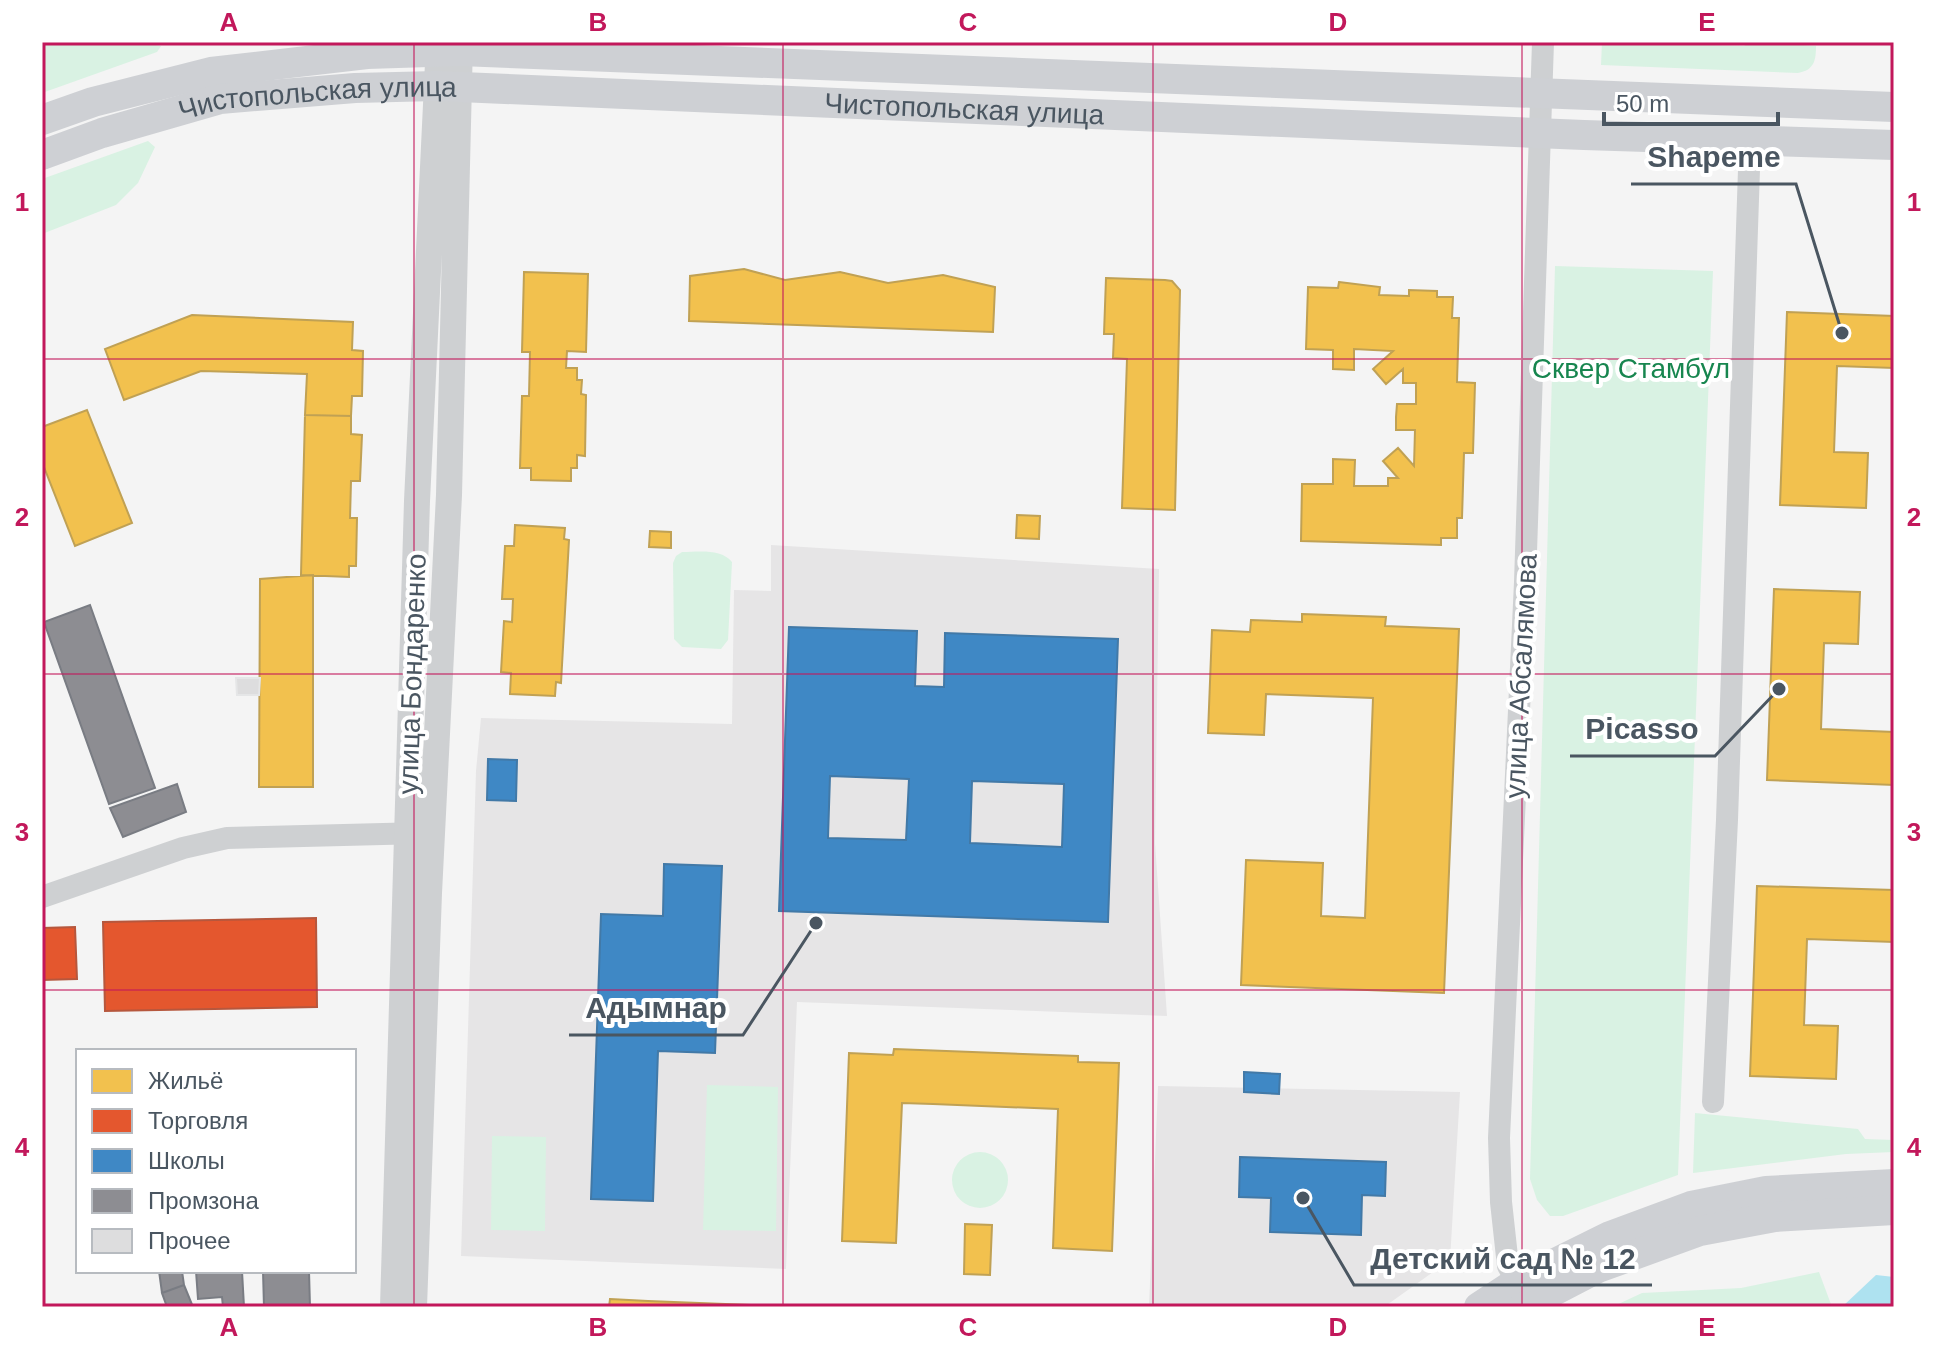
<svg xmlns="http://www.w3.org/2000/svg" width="1936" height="1349" font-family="Arial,sans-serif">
	<rect width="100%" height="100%" fill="#f4f4f4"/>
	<path fill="#e6e5e6" d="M 771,545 L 1159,569 L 1155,843 L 1167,1016 L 797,1002 L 786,1269 L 461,1256 L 476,771 L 481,718 L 732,724 L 734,590 L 771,591 Z
		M 1158,1086 L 1460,1092 L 1450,1260 L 1384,1307 L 1149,1307 Z"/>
	<path fill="#d9f2e3" d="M 42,42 L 140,42 L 161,46 L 157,52 L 42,93 Z
		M 1602,42 L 1744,46 C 1756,38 1798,45 1816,46 C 1816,61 1814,70 1798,73 L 1601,65 Z
		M 148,141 L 155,147 L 138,183 L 116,205 L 42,234 L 42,179 Z
		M 1555,266 L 1713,271 L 1678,1175 L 1563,1216 L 1550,1216 L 1537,1200 L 1530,1179 Z
		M 682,552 C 698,552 721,548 732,562 L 728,640 L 721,649 L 682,647 L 674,639 L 673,563 L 676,556 Z
		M 707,1085 L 778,1087 L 776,1231 L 703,1230 Z
		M 1695,1113 L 1858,1129 L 1865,1139 L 1894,1140 L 1894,1152 L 1846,1154 L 1693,1173 Z
		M 492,1136 L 546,1137 L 545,1231 L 491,1230 Z
		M952 1180a28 28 0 1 1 56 0a28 28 0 1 1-56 0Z
		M 1819,1272 L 1832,1307 L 1612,1307 L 1642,1293 L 1741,1288 Z"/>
	<path fill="#aee2f0" d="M 1876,1275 L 1894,1277 L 1894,1307 L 1842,1307 Z"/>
	<path fill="#f2c14e" stroke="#c0a154" stroke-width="2" d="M 744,269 L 785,280 L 840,272 L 888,283 L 943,275 L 995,287 L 993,332 L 689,321 L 690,276 Z
		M 524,272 L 588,274 L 586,352 L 567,351 L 566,368 L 577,368 L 577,380 L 582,380 L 581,394 L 586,395 L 585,456 L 577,455 L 577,468 L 571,468 L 571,481 L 531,480 L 531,468 L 520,468 L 522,396 L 529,396 L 530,352 L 522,352 Z
		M 1106,278 L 1165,280 L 1172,281 L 1180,290 L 1175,510 L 1122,508 L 1127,359 L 1113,358 L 1114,334 L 1104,334 Z
		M 1339,282 L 1380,287 L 1379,295 L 1409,296 L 1409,290 L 1437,291 L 1437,297 L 1453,297 L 1452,318 L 1459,318 L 1457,382 L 1475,383 L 1473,453 L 1464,453 L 1462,518 L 1457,518 L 1457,538 L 1441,538 L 1441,545 L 1301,541 L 1302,484 L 1333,484 L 1333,459 L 1355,460 L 1354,486 L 1388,486 L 1388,478 L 1398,478 L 1383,461 L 1398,448 L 1414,466 L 1415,430 L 1396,430 L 1396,417 L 1397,404 L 1416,404 L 1416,383 L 1403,383 L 1403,369 L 1386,384 L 1373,369 L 1393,351 L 1354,349 L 1354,370 L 1333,369 L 1333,350 L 1306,349 L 1308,287 L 1338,288 Z
		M 1787,312 L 1894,316 L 1894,368 L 1837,366 L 1834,452 L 1868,453 L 1866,508 L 1780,505 Z
		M 192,315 L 353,322 L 352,350 L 363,351 L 362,396 L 352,396 L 351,416 L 305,415 L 307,374 L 201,371 L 124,400 L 105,349 Z
		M 87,410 L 132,523 L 75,546 L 42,462 L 42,427 Z
		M 305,415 L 351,416 L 351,434 L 362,435 L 360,481 L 351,481 L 350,518 L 357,518 L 356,566 L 349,566 L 349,577 L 301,575 Z
		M 1017,515 L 1040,516 L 1039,539 L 1016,538 Z
		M 515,525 L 565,528 L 564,539 L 569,540 L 561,683 L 556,682 L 555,696 L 510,694 L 511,673 L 501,672 L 504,621 L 512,622 L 513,599 L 502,599 L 505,546 L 514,546 Z
		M 650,531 L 671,532 L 671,548 L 649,547 Z
		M 313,575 L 313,787 L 259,787 L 260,579 Z
		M 1774,589 L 1860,592 L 1858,644 L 1824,643 L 1821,729 L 1894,732 L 1894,785 L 1767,780 Z
		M 1302,614 L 1386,617 L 1385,626 L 1459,629 L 1444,993 L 1241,985 L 1246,860 L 1323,863 L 1321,916 L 1365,918 L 1373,698 L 1266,694 L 1264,735 L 1208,733 L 1212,630 L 1250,632 L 1251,620 L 1302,622 Z
		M 1757,886 L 1894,890 L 1894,942 L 1807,939 L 1804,1025 L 1838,1026 L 1836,1079 L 1750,1076 Z
		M 894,1049 L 1078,1056 L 1078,1062 L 1119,1063 L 1112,1251 L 1053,1248 L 1058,1109 L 933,1104 L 902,1103 L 896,1243 L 842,1241 L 849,1053 L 893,1055 Z
		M 965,1224 L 992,1225 L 990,1275 L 964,1274 Z
		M 610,1299 L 648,1301 L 803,1307 L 609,1307 Z"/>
	<path fill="#e4572e" stroke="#b6573d" stroke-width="2" d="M 316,918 L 317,1007 L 105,1011 L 103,922 Z
		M 75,927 L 77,979 L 42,980 L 42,928 Z"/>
	<path fill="#3f88c5" stroke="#4279a7" stroke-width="2" fill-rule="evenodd" d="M 789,627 L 917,631 L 915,686 L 944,687 L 945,633 L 1118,639 L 1108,922 L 779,911 ZM 830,776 L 909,779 L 906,840 L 828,838 ZM 972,781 L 1064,784 L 1062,847 L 970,843 Z
		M 488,759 L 517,760 L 516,801 L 487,800 Z
		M 664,864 L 722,866 L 715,1053 L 658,1051 L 653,1201 L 591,1199 L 601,914 L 663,916 Z
		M 1244,1072 L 1280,1074 L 1279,1094 L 1244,1092 Z
		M 1240,1157 L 1386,1162 L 1385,1196 L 1362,1195 L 1361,1235 L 1270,1232 L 1271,1198 L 1239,1197 Z"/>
	<path fill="#8d8d92" stroke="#797c83" stroke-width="2" d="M 90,605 L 155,788 L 109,804 L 44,622 Z
		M 177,784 L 186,812 L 123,837 L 110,808 Z
		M 159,1271 L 182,1271 L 184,1285 L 162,1293 Z
		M 196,1271 L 242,1271 L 244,1307 L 223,1307 L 222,1297 L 198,1299 Z
		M 263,1271 L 309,1271 L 310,1307 L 264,1307 Z
		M 184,1285 L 193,1307 L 167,1307 L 162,1293 Z"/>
	<path fill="#ddddde" stroke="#e5e6e7" stroke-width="2" d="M 236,678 L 260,678 L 259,695 L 237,695 Z"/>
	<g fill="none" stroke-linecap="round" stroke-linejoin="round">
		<path stroke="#ced0d2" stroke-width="22" d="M 42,897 L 183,848 L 227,838 L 423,833
			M 1713,1102 L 1727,820 L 1750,140
			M 1524,1295 L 1508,1266 L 1501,1202 L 1499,1138 L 1525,582 L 1543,42"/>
		<path stroke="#ced0d2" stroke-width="26" d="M 393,1307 L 417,501 L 439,42
			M 414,1307 L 429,893 L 449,495 L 460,42"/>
		<g stroke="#ced0d4" stroke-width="30">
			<path d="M 42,120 L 93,102 L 211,72 L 367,54 L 460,51 L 1894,107"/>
			<path id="s1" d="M 42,155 L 102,133 L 220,99 L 355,88 L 437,86 L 1584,135 L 1894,145"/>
			<path d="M 1479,1307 L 1517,1282 L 1610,1236 L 1691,1206 L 1766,1191 L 1894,1184"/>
			<path d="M 1523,1307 L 1598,1268 L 1700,1231 L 1775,1217 L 1894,1210"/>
		</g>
	</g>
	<path fill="none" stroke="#c2185b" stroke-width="2" stroke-opacity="0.55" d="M 414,42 L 414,1307M 783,42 L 783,1307M 1153,42 L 1153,1307M 1522,42 L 1522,1307M 42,359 L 1894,359M 42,674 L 1894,674M 42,990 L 1894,990"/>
	<g text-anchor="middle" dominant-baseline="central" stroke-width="8" stroke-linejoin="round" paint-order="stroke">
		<g font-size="28" fill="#4a5661" stroke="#fff">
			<text stroke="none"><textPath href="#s1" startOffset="284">Чистопольская улица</textPath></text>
			<text stroke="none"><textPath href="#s1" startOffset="932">Чистопольская улица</textPath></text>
			<text transform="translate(412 674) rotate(-88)">улица Бондаренко</text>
			<text transform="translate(1521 676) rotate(-87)">улица Абсалямова</text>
		</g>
		<g font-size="28" fill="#17864f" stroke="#fff">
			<text x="1631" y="368">Сквер Стамбул</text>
		</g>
	</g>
	<path fill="none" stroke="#4a5661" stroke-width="3" d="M1842 333L1796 184H1631M1779 689L1715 756H1570M816 923L743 1035H569M1303 1198L1354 1285H1652"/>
	<g fill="#4a5661" stroke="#fff" stroke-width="3">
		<circle cx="1842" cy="333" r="8"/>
		<circle cx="1779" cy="689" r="8"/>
		<circle cx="816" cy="923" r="8"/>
		<circle cx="1303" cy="1198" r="8"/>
	</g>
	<g font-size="30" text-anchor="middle" font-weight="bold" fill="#4a5661" stroke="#fff" stroke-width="8" stroke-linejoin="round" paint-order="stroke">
		<text x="1714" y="167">Shapeme</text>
		<text x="1642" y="739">Picasso</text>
		<text x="656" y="1018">Адымнар</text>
		<text x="1503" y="1269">Детский сад № 12</text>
	</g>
	<rect width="1936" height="1349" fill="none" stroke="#ffffff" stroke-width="88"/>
	<rect x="76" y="1049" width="280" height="224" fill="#ffffff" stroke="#b7bbc0" stroke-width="2"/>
	<rect x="92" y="1069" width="40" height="24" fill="#f2c14e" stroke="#b7bbc0" stroke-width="2"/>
	<text x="148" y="1089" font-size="24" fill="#4a5661">Жильё</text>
	<rect x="92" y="1109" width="40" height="24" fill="#e4572e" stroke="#b7bbc0" stroke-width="2"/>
	<text x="148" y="1129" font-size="24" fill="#4a5661">Торговля</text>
	<rect x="92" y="1149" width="40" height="24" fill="#3f88c5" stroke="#b7bbc0" stroke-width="2"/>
	<text x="148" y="1169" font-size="24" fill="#4a5661">Школы</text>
	<rect x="92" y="1189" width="40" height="24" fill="#8d8d92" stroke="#b7bbc0" stroke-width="2"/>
	<text x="148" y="1209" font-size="24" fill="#4a5661">Промзона</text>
	<rect x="92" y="1229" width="40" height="24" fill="#ddddde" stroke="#b7bbc0" stroke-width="2"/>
	<text x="148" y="1249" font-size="24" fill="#4a5661">Прочее</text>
	<path d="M1604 112v12h174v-12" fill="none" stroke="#4a5661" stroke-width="4"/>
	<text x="1616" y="112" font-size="24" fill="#4a5661" stroke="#ffffff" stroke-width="6" paint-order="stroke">50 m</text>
	<rect x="44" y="44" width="1848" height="1261" fill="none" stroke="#c2185b" stroke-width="3"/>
	<g font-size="26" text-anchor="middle" font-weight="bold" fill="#c2185b">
		<text x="229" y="31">A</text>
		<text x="598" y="31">B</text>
		<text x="968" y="31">C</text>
		<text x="1338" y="31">D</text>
		<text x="1707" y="31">E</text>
		<text x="22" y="211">1</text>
		<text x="1914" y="211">1</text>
		<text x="22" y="526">2</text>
		<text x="1914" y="526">2</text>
		<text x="22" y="841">3</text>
		<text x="1914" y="841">3</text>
		<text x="22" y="1156">4</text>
		<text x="1914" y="1156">4</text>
		<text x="229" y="1336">A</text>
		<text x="598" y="1336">B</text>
		<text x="968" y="1336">C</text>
		<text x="1338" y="1336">D</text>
		<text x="1707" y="1336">E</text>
	</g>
</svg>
